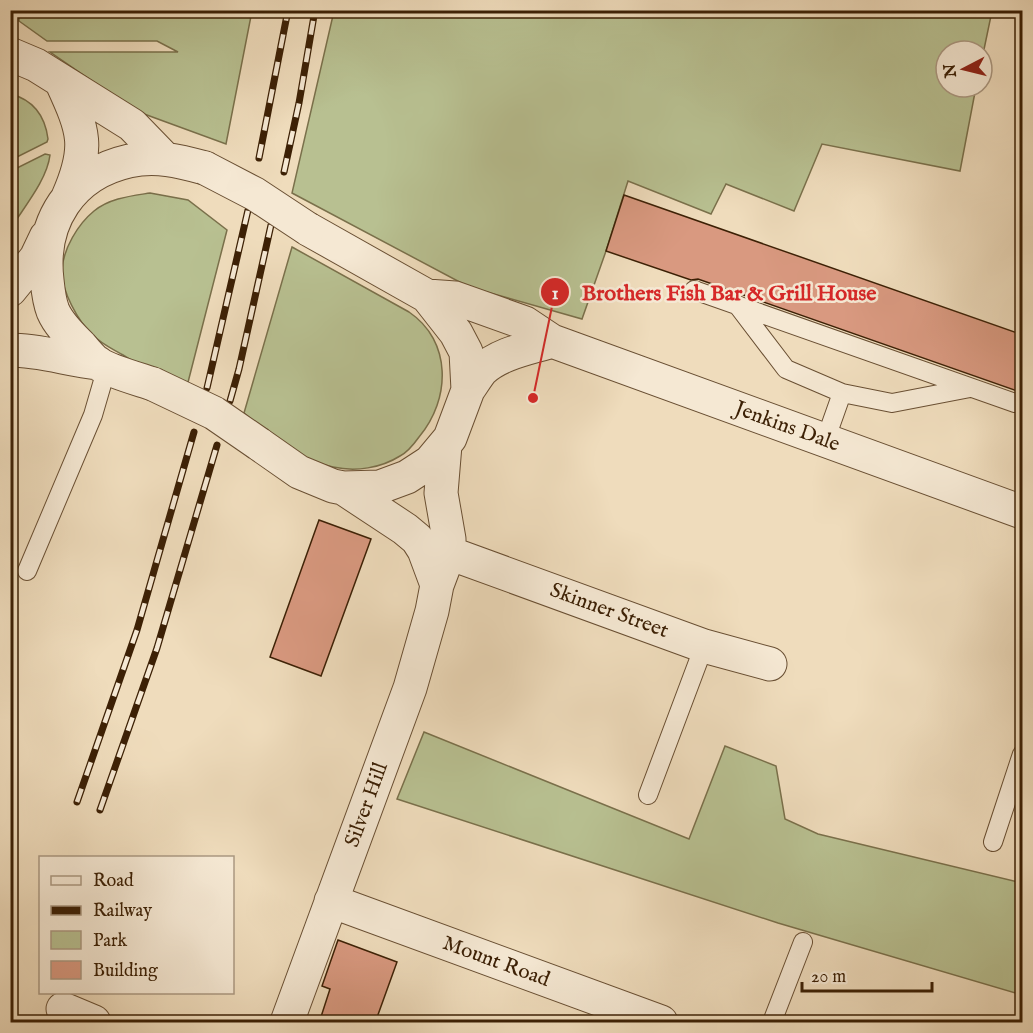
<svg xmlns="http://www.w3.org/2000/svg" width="1033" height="1033" font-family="'IM FELL English',serif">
	<rect width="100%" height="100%" fill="#efdcbc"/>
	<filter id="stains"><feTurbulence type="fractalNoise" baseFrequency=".00333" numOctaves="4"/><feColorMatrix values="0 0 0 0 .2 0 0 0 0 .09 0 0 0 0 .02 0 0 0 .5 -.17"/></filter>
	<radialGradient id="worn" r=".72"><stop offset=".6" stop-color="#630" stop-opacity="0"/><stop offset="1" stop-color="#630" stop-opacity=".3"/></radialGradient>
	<path fill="#b8c091" stroke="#7a704b" stroke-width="1.5" d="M 20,10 L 252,11 L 226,144 L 136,111 L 50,52 L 178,52 L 157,41 L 47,41 L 19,21 Z
		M 334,11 L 992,11 L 982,59 L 982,51 L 946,51 L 946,87 L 976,87 L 960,171 L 822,144 L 794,211 L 726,184 L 711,214 L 628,181 L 606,251 L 582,319 L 469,287 L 292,193 Z
		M 11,94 C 33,100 45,115 48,139 L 47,142 L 11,160 Z
		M 45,154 L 50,155 C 47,180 24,207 11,228 L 11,171 Z
		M 150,193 L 188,200 L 227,230 L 185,394 C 164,381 144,368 123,355 C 113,349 101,344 93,335 C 78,322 61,290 62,270 C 63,249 78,224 94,211 C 110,198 131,196 150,193 Z
		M 292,247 L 409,312 C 452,341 451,399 419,437 C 414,444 408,452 400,456 C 381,468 356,472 333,467 C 299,461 270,436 244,413 Z
		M 424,732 L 689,839 L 725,746 L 776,766 L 785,819 L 818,834 L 1022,883 L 1022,995 L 778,923 L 397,799 Z"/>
	<path fill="#d99980" stroke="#3c2005" stroke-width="1.5" d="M 624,195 L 1023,335 L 1023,393 L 698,279 L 691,280 L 606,251 Z
		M 319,520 L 371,539 L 321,676 L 270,657 Z
		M 338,940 L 397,962 L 375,1023 L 319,1023 L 330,989 L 322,986 Z"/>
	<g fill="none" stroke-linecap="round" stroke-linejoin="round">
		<g stroke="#694f33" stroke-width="20">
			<path id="lane" d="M 694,290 L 1015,403
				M 738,306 L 786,369 L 842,393 L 825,441
				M 842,393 L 892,403 L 970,388
				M 27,571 L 93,415 L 107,367
				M 648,795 L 704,646
				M 993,842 L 1022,754
				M 772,1022 L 803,942"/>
		</g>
		<g stroke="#694f33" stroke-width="35">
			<path id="street" d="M 10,54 L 36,65 L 132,125 L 164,158
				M 62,83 C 84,131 90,147 68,197
				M 10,290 L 36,258 L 46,237
				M 427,296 L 455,298 L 525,323 L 552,341 L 1022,512
				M 10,350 C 40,350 69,360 98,363
				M 153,384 C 138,379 109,371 97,363 C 92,359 86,352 81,346 C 71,336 59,325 53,311 C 49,301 48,290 47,280 C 40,222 71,174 129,161 C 156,155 179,161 205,168
				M 468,390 C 473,383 477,376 482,370 C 500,353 530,348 552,341
				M 259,444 L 299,472 L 333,486 L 343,488 L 380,487 L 407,477 L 430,462 L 450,438 L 468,390 L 466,352 L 456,333 L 427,296 L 308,229
				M 343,488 L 405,529 L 417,539 L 424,550 L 437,585
				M 449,553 L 704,646 L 770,664
				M 331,901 L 661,1022
				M 63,1009 L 94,1022
				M 287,1022 L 410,688 L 432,611 L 437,585 L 449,553 L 449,539 L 441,493 L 445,445"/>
		</g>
		<use href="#lane" stroke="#f5e8d3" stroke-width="18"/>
		<use href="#street" stroke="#f5e8d3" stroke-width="33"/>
		<g stroke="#3c2005" stroke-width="7">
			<path id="rail" d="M 259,158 L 288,10
				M 284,172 L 299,103 L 315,10
				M 207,388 L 248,210
				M 230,401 L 239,369 L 271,225
				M 77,802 L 137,630 L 194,432
				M 100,810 L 157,648 L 217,445"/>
		</g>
		<use href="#rail" stroke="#f5e8d3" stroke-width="4.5" stroke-dasharray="14" stroke-linecap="butt"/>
		<g stroke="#694f33" stroke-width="35" stroke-linecap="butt">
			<path id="street-bridge" d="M 205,168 L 255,194 L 308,229
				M 153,384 L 214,413 L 259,444"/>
		</g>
		<use href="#street-bridge" stroke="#f5e8d3" stroke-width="33"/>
	</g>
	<g text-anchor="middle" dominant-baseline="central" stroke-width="5" stroke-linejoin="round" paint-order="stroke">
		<g font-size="21" fill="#3c2005" stroke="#f5e8d3">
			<text transform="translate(787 427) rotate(20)">Jenkins Dale</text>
			<text transform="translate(609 611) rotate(20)">Skinner Street</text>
			<text transform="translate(367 805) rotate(-70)">Silver Hill</text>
			<text transform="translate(496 962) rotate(20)">Mount Road</text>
		</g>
	</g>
	<path fill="none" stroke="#d62828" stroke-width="2" d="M533 398L555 292"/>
	<g fill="#d62828" stroke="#f5e8d3" stroke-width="2">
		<circle cx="533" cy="398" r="6"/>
		<circle cx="555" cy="292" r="15"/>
	</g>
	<g font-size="18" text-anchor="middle" font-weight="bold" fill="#fff">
		<text x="555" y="299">1</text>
	</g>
	<g font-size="22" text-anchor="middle" font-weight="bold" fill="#d62828" stroke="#f5e8d3" stroke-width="5" stroke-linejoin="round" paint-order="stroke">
		<text x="729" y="300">Brothers Fish Bar &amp; Grill House</text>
	</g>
	<rect width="1033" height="1033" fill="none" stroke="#efdcbc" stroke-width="36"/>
	<rect x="12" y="12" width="1009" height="1009" fill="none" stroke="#3c2005" stroke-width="3"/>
	<rect x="18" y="18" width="997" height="997" fill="none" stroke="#3c2005" stroke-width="1.5"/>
	<rect x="39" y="856" width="195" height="138" fill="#f5e8d3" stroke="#ab9881" stroke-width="1.5"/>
	<rect x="51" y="876" width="30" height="9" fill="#f5e8d3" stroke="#ab9881" stroke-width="1.5"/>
	<text x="93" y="886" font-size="18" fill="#3c2005">Road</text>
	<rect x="51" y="906" width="30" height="9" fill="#3c2005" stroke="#ab9881" stroke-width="1.5"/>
	<text x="93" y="916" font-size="18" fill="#3c2005">Railway</text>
	<rect x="51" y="931" width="30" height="18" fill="#b8c091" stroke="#ab9881" stroke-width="1.5"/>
	<text x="93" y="946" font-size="18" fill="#3c2005">Park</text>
	<rect x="51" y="961" width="30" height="18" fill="#d99980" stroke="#ab9881" stroke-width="1.5"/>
	<text x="93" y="976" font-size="18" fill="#3c2005">Building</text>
	<g transform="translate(964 69) rotate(263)"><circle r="28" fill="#f5e8d3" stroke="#ab9881" stroke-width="1.5"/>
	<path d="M0-4.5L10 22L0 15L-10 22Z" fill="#8f2418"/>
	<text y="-9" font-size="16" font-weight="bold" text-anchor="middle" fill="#3c2005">N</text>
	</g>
	<path d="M802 982v9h130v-9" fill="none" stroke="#3c2005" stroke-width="3"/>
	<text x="811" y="982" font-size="18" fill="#3c2005" stroke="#f5e8d3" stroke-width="4.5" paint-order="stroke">20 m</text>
	<rect width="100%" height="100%" filter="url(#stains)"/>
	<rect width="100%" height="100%" fill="url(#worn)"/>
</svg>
